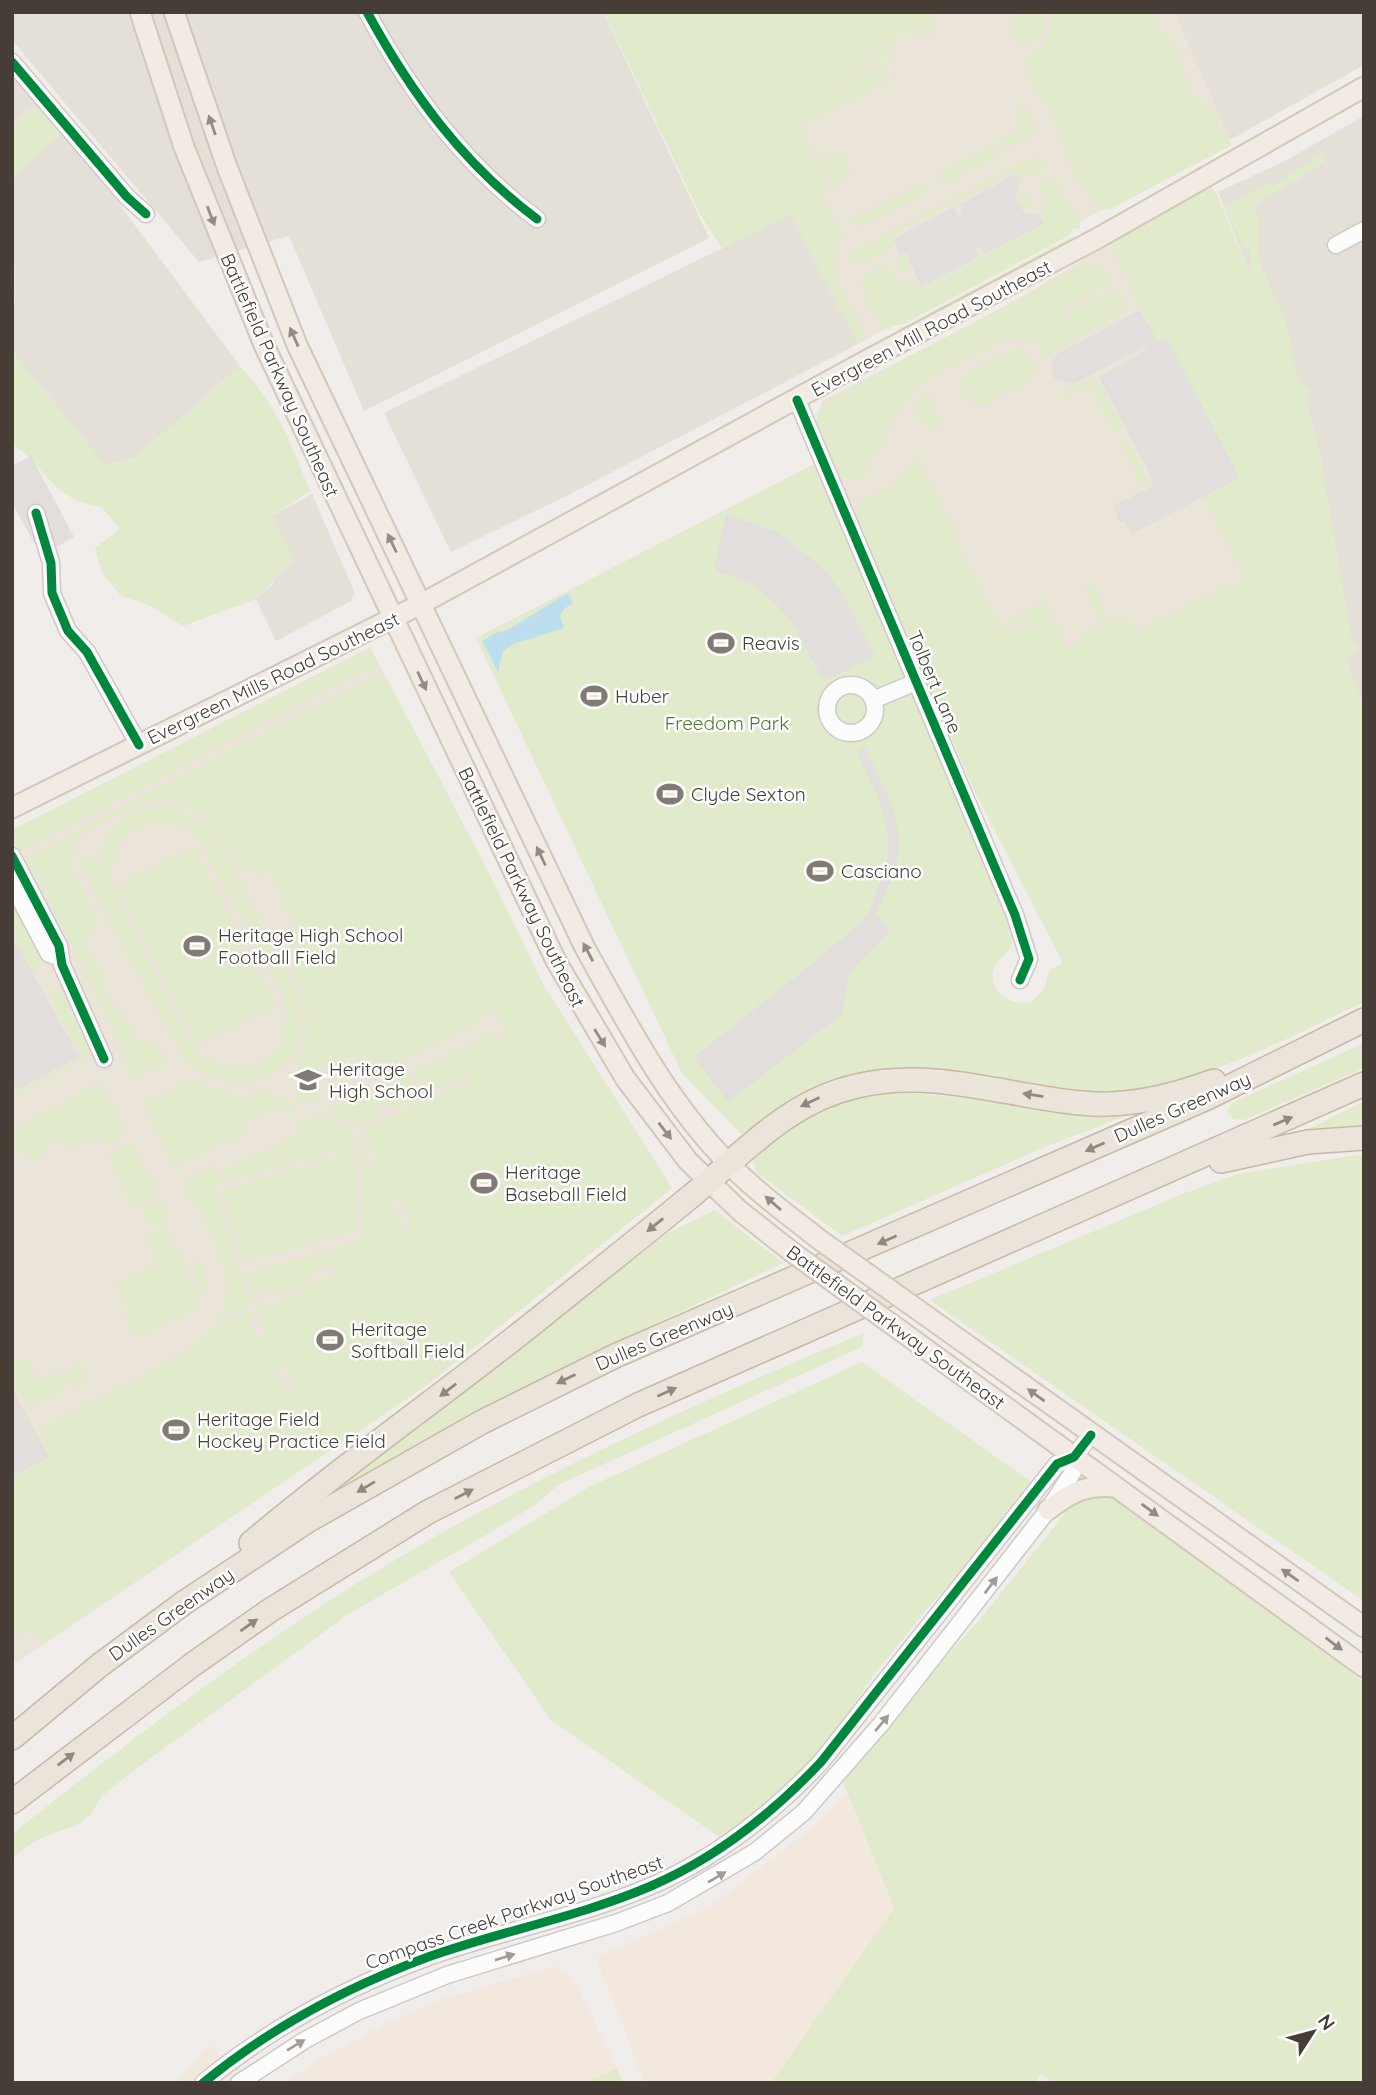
<svg xmlns="http://www.w3.org/2000/svg" width="1376" height="2095" font-family="Quicksand,sans-serif">
	<rect width="100%" height="100%" fill="#f0edea"/>
	<path fill="#e4dfd7" d="M 12,12 L 603,12 L 709,238 L 364,411 L 289,236 L 199,262 L 12,40 Z
		M 1174,12 L 1364,12 L 1364,65 L 1230,140 Z
		M 12,68 L 40,101 L 12,125 Z
		M 1364,116 L 1364,713 L 1334,631 L 1287,367 L 1218,192 L 1283,162 Z
		M 64,130 L 240,366 L 136,457 L 106,466 L 12,351 L 12,307 L 15,303 L 12,180 Z
		M 791,215 L 858,344 L 570,494 L 451,552 L 384,413 Z
		M 312,494 L 355,593 L 351,601 L 276,641 L 256,599 L 274,583 L 272,516 Z"/>
	<path fill="#f3e8dd" d="M 847,1794 L 894,1908 L 771,2083 L 645,2083 L 596,1958 L 710,1907 L 811,1828 Z
		M 557,1966 L 569,1975 L 580,1992 L 617,2068 L 585,2083 L 284,2083 L 324,2056 L 393,2020 L 443,1999 Z
		M 208,2045 L 261,2083 L 177,2083 Z"/>
	<path fill="#ebe4d9" d="M 604,12 L 1174,12 L 1230,140 L 858,344 L 791,215 L 722,248 L 700,214 Z
		M 1209,184 L 1217,195 L 1287,367 L 1336,637 L 946,709 L 835,474 L 815,424 L 823,400 L 1001,309 Z
		M 370,647 L 487,869 L 544,986 L 672,1188 L 427,1385 L 16,1663 L 12,1657 L 12,830 Z"/>
	<path fill="#e1eacb" fill-rule="evenodd" d="M1012 28a16 16 0 1 1 32 0a16 16 0 1 1-32 0Z
		M 604,12 L 932,12 L 936,29 L 929,20 L 883,44 L 799,116 L 797,127 L 829,189 L 820,194 L 843,237 C 812,269 861,306 866,340 L 858,344 L 791,215 L 722,248 L 700,214 Z
		M 1044,12 L 1160,12 L 1155,22 L 1176,49 L 1193,95 L 1210,111 L 1232,145 L 1112,208 L 1097,210 L 1073,170 L 1058,126 L 1026,69 L 1028,57 L 1049,39 L 1050,26 Z
		M 928,24 L 933,34 L 927,37 L 924,32 L 916,37 L 914,33 L 895,43 L 896,47 L 888,51 L 890,57 L 870,65 L 869,59 L 885,46 Z
		M 892,59 L 893,62 L 884,67 L 891,80 L 883,84 L 878,81 L 874,68 Z
		M 864,64 L 876,83 L 875,89 L 802,124 L 810,140 L 807,142 L 799,126 L 801,117 Z
		M 40,101 L 64,130 L 12,180 L 12,125 Z
		M 1023,103 L 1034,124 L 1034,132 L 1027,140 L 1004,149 L 1000,139 L 1024,126 L 1017,114 L 1022,111 L 1018,104 Z
		M 992,145 L 995,156 L 953,179 L 951,177 L 949,181 L 940,182 L 938,174 Z
		M 813,146 L 821,161 L 840,152 L 852,174 L 832,185 L 839,200 L 810,147 Z
		M 1320,154 L 1325,162 L 1252,207 L 1259,215 L 1258,258 L 1286,321 L 1298,381 L 1312,389 L 1306,399 L 1320,452 L 1352,640 L 1358,649 L 1346,659 L 1364,704 L 1364,1002 C 1270,1046 1179,1098 1072,1092 C 1006,1083 902,1055 839,1079 C 804,1093 775,1119 741,1134 L 682,1073 L 476,638 L 822,460 L 1015,915 L 1006,921 C 1010,928 1013,936 1012,943 C 1010,953 999,957 995,966 C 984,989 1010,1006 1030,1003 L 1045,988 L 1049,970 L 1063,963 L 976,794 L 868,551 L 857,522 L 857,506 L 866,497 L 896,484 L 917,456 L 958,534 L 954,539 L 999,624 L 1010,632 L 1024,624 L 1027,631 L 1032,629 L 1027,617 L 1013,628 L 1008,619 L 1044,600 L 1068,648 L 1082,641 L 1079,635 C 1095,627 1110,624 1125,615 L 1135,632 L 1246,578 L 1203,497 L 1239,478 L 1167,340 L 1161,343 L 1157,341 L 1128,283 L 1132,279 L 1130,275 L 1124,276 C 1119,266 1113,256 1117,244 C 1123,225 1190,195 1209,184 L 1217,195 L 1264,308 L 1251,274 L 1249,249 L 1242,247 L 1224,206 L 1267,184 L 1272,186 Z
		M 1032,157 L 1044,158 L 1049,166 L 1023,179 L 1016,171 L 948,206 L 946,202 Z
		M 1053,177 L 1079,220 L 1080,229 L 1074,228 L 1070,235 L 904,324 L 891,326 L 890,331 C 878,324 859,291 862,278 L 885,265 L 900,284 L 916,281 L 922,289 L 1044,224 L 1041,215 L 1045,202 L 1038,186 Z
		M 925,181 L 928,191 L 861,227 L 849,222 L 841,206 L 850,219 Z
		M1017 202a8 8 0 1 1 16 0a8 8 0 1 1-16 0Z
		M 942,204 L 944,208 L 890,236 L 893,248 L 852,267 L 851,258 L 857,249 Z
		M 1075,235 L 1067,243 L 898,332 L 897,330 Z
		M898 264a8 8 0 1 1 16 0a8 8 0 1 1-16 0Z
		M 1088,263 L 1100,267 L 1112,280 L 1066,308 L 1054,329 L 1072,310 L 1111,290 L 1118,290 L 1124,302 L 1124,312 L 1045,358 L 1016,300 L 1076,267 Z
		M 1014,301 L 1036,345 L 1022,338 L 1009,338 L 918,384 L 911,392 L 860,480 L 850,481 L 840,476 L 818,422 L 817,413 L 826,401 Z
		M 1019,349 L 1031,357 L 1027,363 L 1033,362 L 1034,371 L 1030,380 L 986,404 L 973,404 L 964,397 L 978,391 L 975,387 L 963,396 C 961,391 960,385 963,379 C 968,369 1008,350 1019,349 Z
		M 12,351 L 106,466 L 136,457 L 240,366 C 277,406 290,441 310,491 L 272,516 L 295,559 L 256,599 L 183,626 L 149,605 L 121,596 L 102,573 L 95,548 L 120,529 L 102,507 C 50,499 51,470 12,444 Z
		M 1095,376 L 1122,428 L 1116,436 L 1090,386 L 1056,401 L 1056,397 Z
		M 926,394 L 929,395 L 943,427 L 928,427 L 918,418 L 917,406 Z
		M 1128,440 L 1150,483 L 1143,487 L 1121,444 Z
		M 1091,583 L 1106,615 L 1109,620 L 1099,619 L 1085,589 Z
		M 371,649 L 379,668 L 372,668 L 18,852 L 12,830 Z
		M 379,673 L 388,681 L 487,869 L 544,986 L 672,1188 L 427,1385 L 42,1645 L 39,1638 L 29,1631 L 21,1633 L 12,1643 L 12,1478 L 50,1457 L 39,1430 L 194,1347 L 219,1323 L 251,1311 L 255,1319 L 249,1323 L 256,1337 L 265,1333 L 255,1309 L 277,1299 L 261,1309 L 261,1316 L 264,1309 L 306,1288 L 303,1283 L 276,1296 L 272,1289 L 258,1295 L 261,1302 L 253,1305 L 244,1275 L 364,1240 L 358,1132 L 368,1150 L 362,1153 L 369,1167 L 379,1162 L 363,1129 L 470,1082 L 466,1076 L 428,1093 L 413,1071 L 487,1036 L 501,1038 L 508,1033 L 493,1008 L 483,1014 L 479,1022 L 365,1077 L 354,1055 L 316,1072 L 298,1063 C 313,1013 306,997 282,953 L 294,947 L 291,939 L 300,934 L 269,871 L 258,876 L 253,868 L 242,874 C 222,835 194,787 141,805 C 120,812 98,826 78,837 L 70,862 L 99,922 L 91,927 L 94,935 L 84,940 L 105,980 L 103,986 L 114,1006 L 117,1004 L 137,1043 L 148,1038 L 152,1046 L 157,1043 L 167,1062 L 133,1080 L 103,1006 L 26,857 ZM 396,1195 L 412,1226 L 405,1230 L 389,1198 ZM 336,1264 L 339,1272 L 311,1285 L 308,1277 ZM 283,1363 L 296,1390 L 289,1393 L 276,1368 Z
		M 173,807 L 208,825 L 221,843 L 301,1002 C 313,1078 234,1111 182,1056 L 78,862 L 92,855 L 97,862 C 110,821 131,806 173,807 ZM 154,822 L 183,826 L 197,836 L 281,993 C 307,1057 232,1096 191,1042 L 114,892 C 106,858 120,832 154,822 Z
		M 194,847 L 276,1006 L 199,1045 L 117,886 Z
		M 12,900 L 42,956 L 42,963 L 35,969 C 13,959 12,921 12,900 Z
		M 57,989 L 61,991 L 87,1042 L 87,1056 L 81,1062 L 14,1096 L 12,1084 L 18,1091 L 81,1057 L 48,996 Z
		M 1364,1043 L 1364,1068 L 1244,1120 L 1233,1119 L 1227,1112 L 1232,1103 Z
		M 297,1072 L 315,1080 L 323,1097 L 299,1105 L 295,1095 L 305,1088 Z
		M 406,1074 L 424,1096 L 396,1111 L 391,1104 L 377,1110 L 380,1117 L 361,1126 L 324,1112 Z
		M 192,1079 L 241,1099 L 268,1087 L 275,1101 L 290,1100 L 294,1108 L 288,1113 L 283,1106 L 244,1123 L 246,1133 L 175,1166 L 143,1103 Z
		M 100,1082 L 128,1134 L 105,1147 L 95,1136 L 70,1149 L 64,1138 L 40,1151 L 43,1157 L 34,1162 L 29,1153 L 23,1155 L 12,1137 L 12,1129 Z
		M 909,1093 L 1134,1113 L 1047,1146 L 842,1236 L 756,1172 L 752,1159 C 810,1109 830,1095 909,1093 Z
		M 1364,1101 L 1364,1131 L 1303,1132 Z
		M 318,1115 L 352,1129 L 359,1238 L 336,1151 L 229,1180 L 225,1169 L 298,1135 L 296,1125 Z
		M 131,1141 L 160,1193 L 134,1209 L 108,1154 Z
		M 1364,1154 L 1364,1601 L 930,1300 L 1180,1195 L 1238,1174 Z
		M 336,1158 L 356,1231 L 242,1262 L 222,1189 Z
		M 214,1165 L 217,1172 L 221,1172 L 224,1182 L 215,1185 L 249,1307 L 221,1318 C 241,1269 204,1222 182,1180 Z
		M 161,1199 L 171,1219 L 152,1229 L 142,1209 Z
		M 715,1210 L 783,1263 L 500,1398 L 312,1505 L 668,1233 Z
		M 166,1226 L 201,1300 L 199,1306 L 138,1338 L 124,1315 L 129,1310 L 116,1285 L 157,1263 L 145,1237 Z
		M 199,1261 L 207,1278 L 206,1301 L 190,1266 Z
		M 864,1333 L 862,1347 L 560,1484 L 535,1505 L 491,1532 L 350,1613 L 129,1774 L 101,1797 L 91,1814 L 77,1825 L 36,1840 L 12,1858 L 12,1834 C 133,1738 257,1643 390,1563 C 541,1473 701,1400 864,1333 Z
		M 25,1356 L 38,1381 L 56,1371 L 60,1374 L 67,1388 L 35,1404 L 26,1402 L 12,1377 L 12,1363 Z
		M 862,1362 L 1033,1483 L 967,1569 L 931,1604 L 872,1677 L 827,1746 L 781,1794 L 722,1839 L 551,1720 L 449,1572 L 591,1486 Z
		M 80,1363 L 85,1379 L 73,1388 L 64,1372 Z
		M 1109,1494 L 1142,1514 L 1302,1629 L 1364,1684 L 1364,2083 L 1054,2083 L 1041,2074 L 1034,2083 L 771,2083 L 894,1908 L 842,1780 L 914,1692 L 977,1623 L 1076,1500 Z
		M 617,2068 L 623,2083 L 585,2083 Z"/>
	<path fill="#e2dedb" d="M 1016,174 L 1021,181 L 1015,197 L 1023,212 L 1039,215 L 1044,224 L 985,254 L 980,246 L 976,248 L 979,257 L 921,287 L 907,253 L 901,256 L 893,239 L 954,207 L 958,215 L 961,214 L 963,211 L 960,204 Z
		M 1140,310 L 1158,342 L 1168,340 L 1239,478 L 1132,534 L 1125,522 L 1120,522 L 1113,506 L 1151,487 L 1153,480 L 1099,377 L 1147,350 L 1144,347 L 1073,384 L 1054,379 L 1051,361 L 1057,354 Z
		M 31,456 L 74,537 L 53,549 L 59,561 L 49,569 L 12,503 L 12,466 Z
		M 726,514 L 777,532 L 824,569 L 842,592 L 875,657 L 824,681 L 791,621 L 776,604 L 754,585 L 714,570 Z
		M 865,748 L 893,808 L 899,840 L 896,869 L 876,914 L 891,930 L 850,972 L 841,1015 L 728,1102 L 694,1057 L 817,960 L 863,920 L 873,903 L 888,857 L 888,836 L 880,801 L 857,752 Z
		M 12,936 L 79,1057 L 18,1089 L 12,1082 Z
		M 12,1388 L 49,1457 L 12,1477 Z"/>
	<path fill="#bcdeee" d="M 568,593 L 573,603 L 564,609 L 560,616 L 564,628 L 513,644 L 503,651 L 498,672 L 482,641 L 498,632 L 506,631 Z"/>
	<g fill="none" stroke-linecap="round" stroke-linejoin="round">
		<g stroke="#cdcac6" stroke-width="19">
			<path id="minor" d="M 367,12 C 411,93 463,164 537,219
				M 12,62 L 127,197 L 146,214
				M 1336,245 L 1364,230
				M 797,400 L 1015,915 L 1029,959 L 1020,980
				M 36,513 L 51,563 L 52,593 L 68,631 L 87,652 L 139,745
				M827 709a24 24 0 1 1 48 0a24 24 0 1 1-48 0Z
				M 873,700 L 916,682
				M 12,856 L 59,946 L 62,965 L 104,1059
				M 12,884 L 49,954 L 59,957
				M 203,2083 C 270,2028 347,1987 428,1957 C 501,1931 579,1917 651,1886 C 716,1858 772,1814 821,1762 L 1057,1464 L 1074,1457 L 1091,1435
				M 239,2083 L 305,2040 L 359,2011 L 447,1975 L 616,1923 L 668,1903 L 755,1852 L 804,1812 L 881,1724 L 1048,1510 L 1073,1472 L 1074,1457"/>
		</g>
		<g stroke="#d2c7b8" stroke-width="23">
			<path id="major" d="M 140,12 L 184,147 L 264,345 L 556,961 L 625,1078 L 688,1161 L 740,1211 L 792,1252
				M 174,12 L 227,167 L 297,345 L 585,948 C 627,1023 668,1103 730,1165 C 757,1192 789,1216 820,1240
				M 12,808 L 421,604 L 867,360 L 1098,238 L 1364,87
				M 918,1310 L 1364,1627
				M 890,1323 L 1364,1667
				M 1048,1510 C 1071,1492 1087,1484 1116,1487"/>
		</g>
		<g stroke="#c7b8a6" stroke-width="26">
			<path id="highway" d="M 1221,1161 L 1308,1142 L 1364,1138
				M 251,1543 C 343,1465 442,1396 536,1321 C 588,1279 639,1239 690,1197 C 744,1153 788,1101 857,1086 C 933,1068 1006,1096 1081,1103 C 1125,1108 1173,1096 1214,1081
				M 12,1738 L 100,1665 L 185,1602 L 309,1520 L 482,1422 L 615,1356 L 1207,1098 L 1364,1020
				M 12,1802 L 192,1665 L 269,1611 L 428,1512 L 638,1405 L 1364,1084"/>
		</g>
		<use href="#minor" stroke="#fdfcfc" stroke-width="16"/>
		<use href="#major" stroke="#f1ebe4" stroke-width="19"/>
		<use href="#highway" stroke="#ebe4da" stroke-width="23"/>
		<g stroke="#d2c7b8" stroke-width="23" stroke-linecap="butt">
			<path id="major-bridge" d="M 820,1240 L 918,1310
				M 792,1252 L 890,1323"/>
		</g>
		<use href="#major-bridge" stroke="#f1ebe4" stroke-width="19"/>
		<g stroke="#fff" stroke-width="13">
			<path id="cycleway" d="M 367,12 C 411,93 463,164 537,219
				M 12,62 L 127,197 L 146,214
				M 797,400 L 1015,915 L 1029,959 L 1020,980
				M 36,513 L 51,563 L 52,593 L 68,631 L 87,652 L 139,745
				M 12,856 L 59,946 L 62,965 L 104,1059
				M 203,2083 C 270,2028 347,1987 428,1957 C 501,1931 579,1917 651,1886 C 716,1858 772,1814 821,1762 L 1057,1464 L 1074,1457 L 1091,1435"/>
		</g>
		<use href="#cycleway" stroke="#00873e" stroke-width="9"/>
	</g>
	<defs><path id="oneway-solid" d="M-6-.8H1V-3.2L6.5 0L1 3.2V.8H-6Z" transform="scale(1.75)"/></defs>
	<g fill="#938c84">
		<use href="#oneway-solid" transform="translate(212 125) rotate(-109)"/>
		<use href="#oneway-solid" transform="translate(211 216) rotate(69)"/>
		<use href="#oneway-solid" transform="translate(294 337) rotate(-114)"/>
		<use href="#oneway-solid" transform="translate(392 543) rotate(-115)"/>
		<use href="#oneway-solid" transform="translate(422 681) rotate(65)"/>
		<use href="#oneway-solid" transform="translate(541 856) rotate(-115)"/>
		<use href="#oneway-solid" transform="translate(588 952) rotate(-118)"/>
		<use href="#oneway-solid" transform="translate(600 1038) rotate(58)"/>
		<use href="#oneway-solid" transform="translate(665 1131) rotate(52)"/>
		<use href="#oneway-solid" transform="translate(773 1203) rotate(-139)"/>
		<use href="#oneway-solid" transform="translate(1036 1395) rotate(-144)"/>
		<use href="#oneway-solid" transform="translate(1150 1510) rotate(36)"/>
		<use href="#oneway-solid" transform="translate(1290 1575) rotate(-145)"/>
		<use href="#oneway-solid" transform="translate(1334 1644) rotate(37)"/>
	</g>
	<g fill="#908980">
		<use href="#oneway-solid" transform="translate(1033 1095) rotate(-171)"/>
		<use href="#oneway-solid" transform="translate(810 1102) rotate(154)"/>
		<use href="#oneway-solid" transform="translate(1283 1121) rotate(-23)"/>
		<use href="#oneway-solid" transform="translate(1095 1147) rotate(156)"/>
		<use href="#oneway-solid" transform="translate(655 1225) rotate(141)"/>
		<use href="#oneway-solid" transform="translate(887 1240) rotate(156)"/>
		<use href="#oneway-solid" transform="translate(566 1379) rotate(154)"/>
		<use href="#oneway-solid" transform="translate(448 1390) rotate(142)"/>
		<use href="#oneway-solid" transform="translate(667 1392) rotate(-24)"/>
		<use href="#oneway-solid" transform="translate(366 1487) rotate(149)"/>
		<use href="#oneway-solid" transform="translate(464 1494) rotate(-27)"/>
		<use href="#oneway-solid" transform="translate(249 1625) rotate(-35)"/>
		<use href="#oneway-solid" transform="translate(66 1759) rotate(-37)"/>
	</g>
	<g fill="#a29d99">
		<use href="#oneway-solid" transform="translate(991 1585) rotate(-53)"/>
		<use href="#oneway-solid" transform="translate(882 1723) rotate(-50)"/>
		<use href="#oneway-solid" transform="translate(717 1877) rotate(-31)"/>
		<use href="#oneway-solid" transform="translate(505 1957) rotate(-17)"/>
		<use href="#oneway-solid" transform="translate(296 2045) rotate(-31)"/>
	</g>
	<defs>
		<g id="stadium-bare" transform="scale(2.1)"><path d="M0-5a6.5 5 0 1 0 0 10a6.5 5 0 1 0 0-10ZM-3.5-1.8h7v3.6h-7Z" fill="#827b75" stroke="#fff" stroke-width="2.5" paint-order="stroke"/></g>
		<g id="school-bare" transform="scale(2.1)"><path d="M0-5L7-2L0 1L-7-2ZM-4 1L0 2.5L4 1V4Q0 6-4 4Z" fill="#827b75" stroke="#fff" stroke-width="2.5" paint-order="stroke"/></g>
	</defs>
	<g fill-rule="evenodd">
		<use href="#stadium-bare" x="721" y="643"/>
		<use href="#stadium-bare" x="594" y="696"/>
		<use href="#stadium-bare" x="670" y="794"/>
		<use href="#stadium-bare" x="820" y="871"/>
		<use href="#stadium-bare" x="197" y="946"/>
		<use href="#school-bare" x="308" y="1080"/>
		<use href="#stadium-bare" x="484" y="1183"/>
		<use href="#stadium-bare" x="330" y="1340"/>
		<use href="#stadium-bare" x="176" y="1430"/>
	</g>
	<g text-anchor="middle" dominant-baseline="central" stroke-width="5" stroke-linejoin="round" paint-order="stroke">
		<g font-size="19" fill="#463e36" stroke="#fff">
			<text transform="translate(931 328) rotate(-28)">Evergreen Mill Road Southeast</text>
			<text transform="translate(280 375) rotate(66)">Battlefield Parkway Southeast</text>
			<text transform="translate(273 678) rotate(-26)">Evergreen Mills Road Southeast</text>
			<text transform="translate(935 682) rotate(67)">Tolbert Lane</text>
			<text transform="translate(522 887) rotate(64)">Battlefield Parkway Southeast</text>
			<text transform="translate(1182 1107) rotate(-24)">Dulles Greenway</text>
			<text transform="translate(896 1327) rotate(36)">Battlefield Parkway Southeast</text>
			<text transform="translate(664 1336) rotate(-23)">Dulles Greenway</text>
			<text transform="translate(171 1614) rotate(-35)">Dulles Greenway</text>
			<text transform="translate(514 1912) rotate(-19)">Compass Creek Parkway Southeast</text>
		</g>
		<g font-size="19" fill="#463e36" stroke="#fff" text-anchor="start">
			<text x="742" y="643">Reavis</text>
			<text x="615" y="696">Huber</text>
			<text x="691" y="794">Clyde Sexton</text>
			<text x="841" y="871">Casciano</text>
			<text x="218" y="935">Heritage High School<tspan x="218" dy="22">Football Field</tspan></text>
			<text x="329" y="1069">Heritage<tspan x="329" dy="22">High School</tspan></text>
			<text x="505" y="1172">Heritage<tspan x="505" dy="22">Baseball Field</tspan></text>
			<text x="351" y="1329">Heritage<tspan x="351" dy="22">Softball Field</tspan></text>
			<text x="197" y="1419">Heritage Field<tspan x="197" dy="22">Hockey Practice Field</tspan></text>
		</g>
		<g font-size="19" fill="#4f772b" stroke="#fff">
			<text x="727" y="723">Freedom Park</text>
		</g>
	</g>
	<rect width="1376" height="2095" fill="none" stroke="#463e36" stroke-width="28"/>
	<g transform="translate(1313 2032) rotate(54)" stroke="#ffffff" stroke-width="5" paint-order="stroke">
	<path d="M0-5L12 26L0 18L-12 26Z" fill="#463e36"/>
	<text y="-10" font-size="19" font-weight="bold" text-anchor="middle" fill="#463e36">N</text>
	</g>
</svg>
